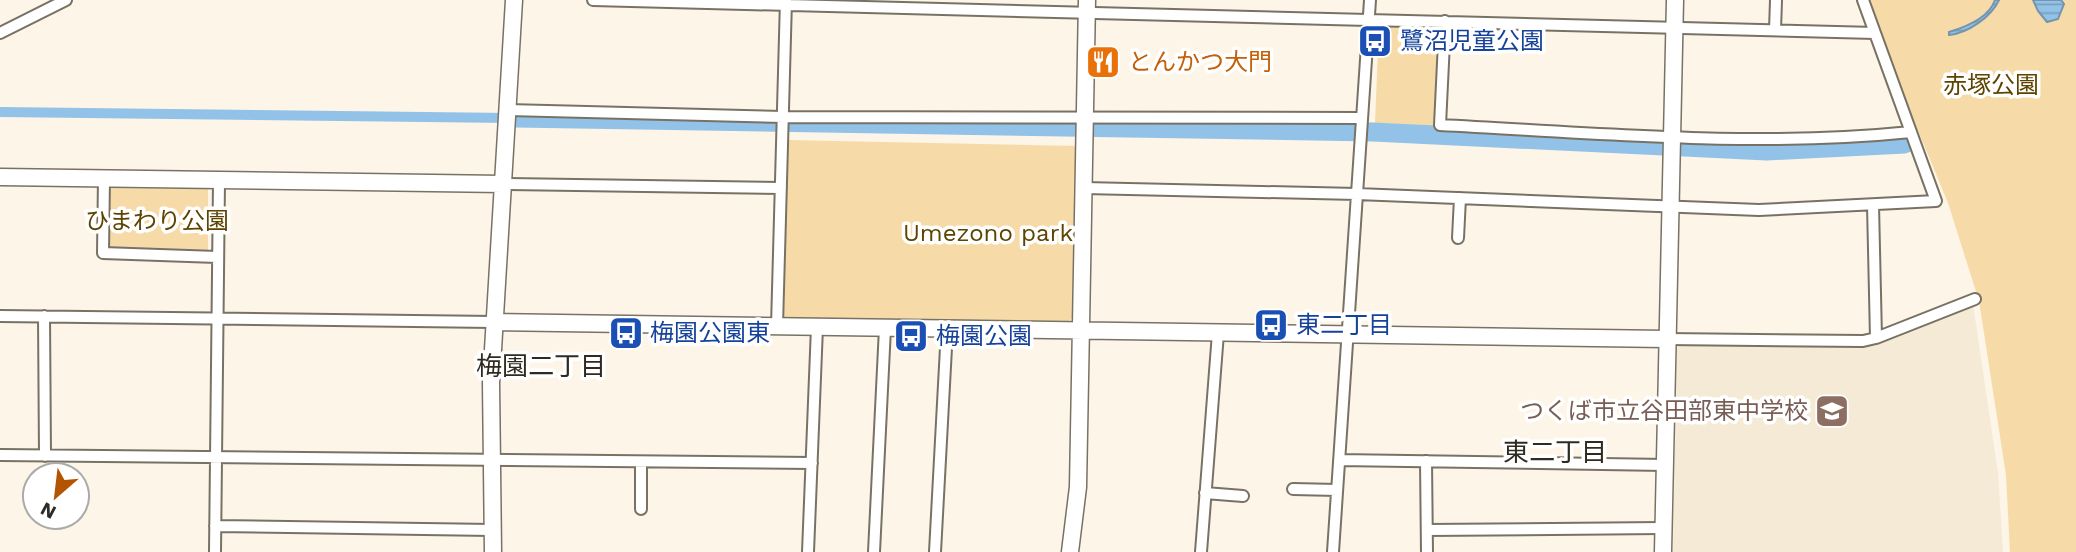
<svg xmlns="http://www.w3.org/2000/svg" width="2076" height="552" font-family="'Work Sans','Noto Sans JP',sans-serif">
	<defs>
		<pattern id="water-rules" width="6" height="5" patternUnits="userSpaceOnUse" patternTransform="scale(1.75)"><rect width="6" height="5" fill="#92c2e7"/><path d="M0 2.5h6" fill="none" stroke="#789ebb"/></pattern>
	</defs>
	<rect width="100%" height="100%" fill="#fdf5e7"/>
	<path fill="#f5ead5" d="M 1973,304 L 1998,473 L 2003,552 L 1673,552 L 1677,349 L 1682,344 L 1863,346 Z"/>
	<path fill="#f6dba9" d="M 1864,0 L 2076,0 L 2076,552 L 2010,552 L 2006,475 L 1979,301 L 1948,203 Z
		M 1379,24 L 1439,27 L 1434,126 L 1375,123 Z
		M 786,140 L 1079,146 L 1076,315 L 1064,325 L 784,318 Z
		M 107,188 L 208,189 L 208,254 L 107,253 Z"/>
	<path fill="url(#water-rules)" stroke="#7495ad" stroke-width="2" d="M 1995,0 L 1999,0 C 1991,17 1968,33 1949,35 L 1949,32 C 1966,27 1989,18 1995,0 Z
		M 2033,0 L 2061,0 L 2064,4 L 2058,19 L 2047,22 L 2038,11 Z"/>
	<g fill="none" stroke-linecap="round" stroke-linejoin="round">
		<path stroke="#92c2e7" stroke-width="10" d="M 0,112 L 515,118"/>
		<path stroke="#92c2e7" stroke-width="19" d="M 515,118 L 1373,132 L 1767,151 L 1905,144"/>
		<g stroke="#787265" stroke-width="14">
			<path id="street" d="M 593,0 L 1875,33
				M 1445,21 L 1440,125 C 1596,133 1755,148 1911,132
				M 1775,30 L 1776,0
				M 0,33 L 66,0
				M 507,110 L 783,117 L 1362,118
				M 104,178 L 103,253 L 217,257
				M 503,184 L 781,188
				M 1084,188 L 1357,194 L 1759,210 L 1936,201 L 1863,0
				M 1873,205 L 1876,338
				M 1458,238 L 1460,198
				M 0,316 L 494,322
				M 44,316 L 45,456
				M 777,326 L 786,0
				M 1666,339 L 1863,341 L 1876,338 L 1975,299
				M 0,455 L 812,463
				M 1339,460 L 1665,465
				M 1426,461 L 1427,552
				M 641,462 L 641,509
				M 1293,489 L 1337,490
				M 1205,493 L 1243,496
				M 215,526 L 492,530
				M 1427,530 L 1663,528
				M 215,552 L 219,181
				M 808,552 L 817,327
				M 874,552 L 885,328
				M 935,552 L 947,329
				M 1201,552 L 1218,333
				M 1333,552 L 1370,0"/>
		</g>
		<g stroke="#787265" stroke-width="19">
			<path id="secondary" d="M 0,177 L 503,184
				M 494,322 L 1666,339
				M 493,552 L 491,383 L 514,0
				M 1070,552 L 1078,487 L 1087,0
				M 1663,552 L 1675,0"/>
		</g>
		<use href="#street" stroke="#fff" stroke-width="10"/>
		<use href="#secondary" stroke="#fff" stroke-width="16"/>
	</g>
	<defs>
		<g id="bus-square" transform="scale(1.75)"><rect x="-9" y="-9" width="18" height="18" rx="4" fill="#1a4fb4" stroke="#fff"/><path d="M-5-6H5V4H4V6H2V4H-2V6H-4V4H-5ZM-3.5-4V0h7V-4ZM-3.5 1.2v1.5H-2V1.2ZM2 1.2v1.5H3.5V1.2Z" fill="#fff"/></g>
		<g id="restaurant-square" transform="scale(1.75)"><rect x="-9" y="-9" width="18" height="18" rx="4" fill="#e8710a" stroke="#fff"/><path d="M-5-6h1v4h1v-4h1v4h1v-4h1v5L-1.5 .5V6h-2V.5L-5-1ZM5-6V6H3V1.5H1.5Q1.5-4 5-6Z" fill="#fff"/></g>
		<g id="school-square" transform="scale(1.75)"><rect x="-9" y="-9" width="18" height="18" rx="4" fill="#8d6e63" stroke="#fff"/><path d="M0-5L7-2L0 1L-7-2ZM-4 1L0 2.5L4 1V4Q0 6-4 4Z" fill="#fff"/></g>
	</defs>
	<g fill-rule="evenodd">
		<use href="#bus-square" x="1375" y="41"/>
		<use href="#restaurant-square" x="1103" y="62"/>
		<use href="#bus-square" x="1271" y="325"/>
		<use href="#bus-square" x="626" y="333"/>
		<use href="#bus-square" x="911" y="336"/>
		<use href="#school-square" x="1832" y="411"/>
	</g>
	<g text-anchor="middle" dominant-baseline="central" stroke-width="7" stroke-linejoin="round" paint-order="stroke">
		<g font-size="24" fill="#164399" stroke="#fff" text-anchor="start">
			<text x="1400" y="41">鷺沼児童公園</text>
			<text x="1296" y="325">東二丁目</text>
			<text x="650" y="333">梅園公園東</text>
			<text x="936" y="336">梅園公園</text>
		</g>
		<g font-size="24" fill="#c56008" stroke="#fff" text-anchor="start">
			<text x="1128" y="62">とんかつ大門</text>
		</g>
		<g font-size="24" fill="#5e4401" stroke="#fff">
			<text x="1991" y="85">赤塚公園</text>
			<text x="157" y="221">ひまわり公園</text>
			<text x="988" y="233">Umezono park</text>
		</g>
		<g font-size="24" fill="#785e54" stroke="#fff" text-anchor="end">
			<text x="1808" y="411">つくば市立谷田部東中学校</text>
		</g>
		<g font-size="26" fill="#302b20" stroke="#fff">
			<text x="541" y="366">梅園二丁目</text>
			<text x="1555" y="452">東二丁目</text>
		</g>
	</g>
	<g transform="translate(56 496) rotate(208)"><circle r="33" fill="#ffffff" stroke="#abaaa8" stroke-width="2"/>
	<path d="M0-5L12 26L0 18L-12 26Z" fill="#b25400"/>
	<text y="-10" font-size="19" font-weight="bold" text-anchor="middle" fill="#2e2b26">N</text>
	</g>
</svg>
